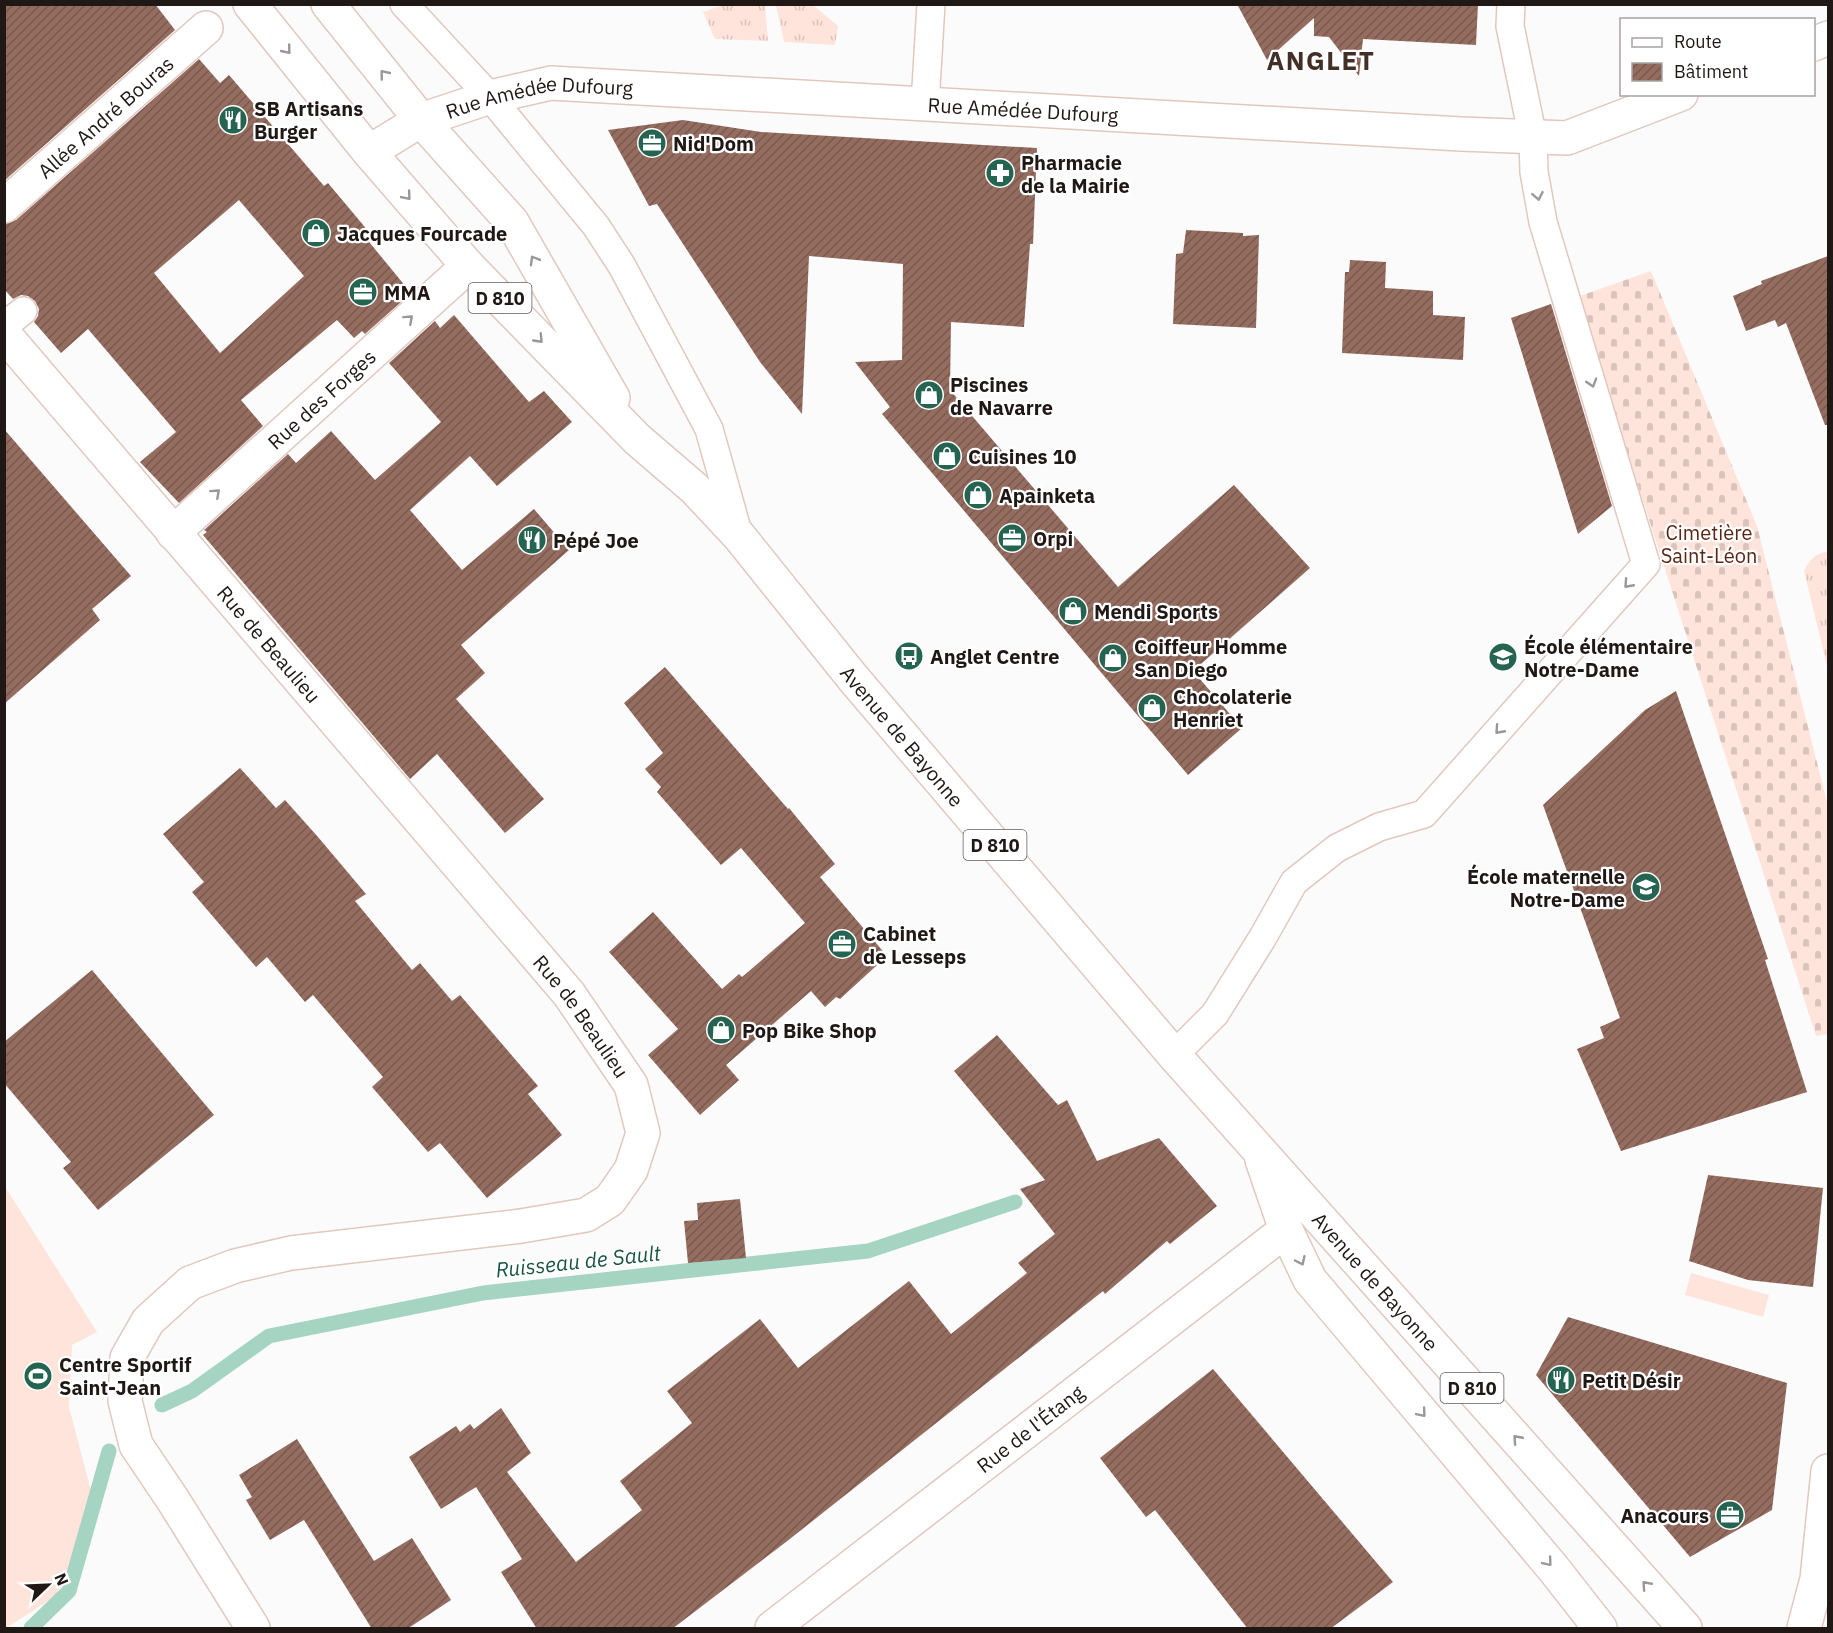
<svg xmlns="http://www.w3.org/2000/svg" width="1833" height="1633" font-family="'IBM Plex Sans',sans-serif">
	<defs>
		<pattern id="grass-tufts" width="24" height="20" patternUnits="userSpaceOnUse" patternTransform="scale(1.5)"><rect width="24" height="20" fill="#ffe4db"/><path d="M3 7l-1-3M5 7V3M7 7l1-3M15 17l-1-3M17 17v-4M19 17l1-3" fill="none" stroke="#dac3bb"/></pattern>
		<pattern id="cemetery-stones" width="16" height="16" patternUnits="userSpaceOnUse" patternTransform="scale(1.5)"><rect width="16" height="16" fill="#ffe4db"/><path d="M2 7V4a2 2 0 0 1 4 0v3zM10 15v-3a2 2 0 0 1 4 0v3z" fill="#dac3bb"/></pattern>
		<pattern id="building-hatch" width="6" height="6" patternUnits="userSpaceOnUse" patternTransform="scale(1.5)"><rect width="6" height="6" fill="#956d60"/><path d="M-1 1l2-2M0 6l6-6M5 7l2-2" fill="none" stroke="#79594e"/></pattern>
	</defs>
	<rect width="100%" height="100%" fill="#fbfbfb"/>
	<path fill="url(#grass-tufts)" d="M 723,5 L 765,5 L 768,41 L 715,39 L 703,12 Z
		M 776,5 L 813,5 L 838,26 L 835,45 L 784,42 Z
		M 1828,551 L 1828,670 L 1804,571 C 1810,559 1815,554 1828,551 Z"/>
	<path fill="url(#cemetery-stones)" d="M 1651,271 L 1757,526 L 1828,806 L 1828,1034 L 1816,1036 L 1577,297 Z"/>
	<path fill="#ffe4db" d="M 4,1185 L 97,1332 L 72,1345 L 69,1407 L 95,1506 L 56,1596 L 6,1628 Z
		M 1691,1273 L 1769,1295 L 1763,1317 L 1685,1295 Z"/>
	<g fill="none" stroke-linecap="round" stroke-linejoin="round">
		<path stroke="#a5d4c3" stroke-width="15" d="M 162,1405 L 192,1391 L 269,1336 L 483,1293 L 868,1251 L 1015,1202
			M 31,1628 L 69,1591 L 109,1451"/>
	</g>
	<path fill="url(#building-hatch)" fill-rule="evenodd" d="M 4,4 L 155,4 L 175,30 L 4,181 Z
		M 1237,4 L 1478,4 L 1476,45 L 1363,39 L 1359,76 L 1329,37 L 1314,36 L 1314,18 L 1267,60 Z
		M 199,59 L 220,83 L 229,75 L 324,186 L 328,183 L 369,232 L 365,237 L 411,293 L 365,334 L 362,331 L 354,338 L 337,320 L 241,400 L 263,426 L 179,503 L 140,462 L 176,432 L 88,329 L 61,353 L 34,322 L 38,316 L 39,309 L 35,301 L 28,296 L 21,295 L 13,299 L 4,289 L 4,224 L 16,220 ZM 239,200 L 304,276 L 220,353 L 154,273 Z
		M 683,120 L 761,132 L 1037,148 L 1033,244 L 1030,244 L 1024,327 L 951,322 L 950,390 L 1118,587 L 1234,485 L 1310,568 L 1193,671 L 1242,728 L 1188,775 L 882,414 L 890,407 L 855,362 L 902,360 L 903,264 L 809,256 L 802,414 L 760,362 L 657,204 L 649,206 L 608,130 Z
		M 1186,230 L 1243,233 L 1243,236 L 1259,235 L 1256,328 L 1173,324 L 1176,254 L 1183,253 Z
		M 1828,256 L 1828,425 L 1825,425 L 1786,323 L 1778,327 L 1775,320 L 1746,331 L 1733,296 L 1762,284 L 1761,281 Z
		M 1350,260 L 1386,262 L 1385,288 L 1433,291 L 1433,315 L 1465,317 L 1463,360 L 1342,353 L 1345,272 L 1349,272 Z
		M 1551,304 L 1612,506 L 1578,534 L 1511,318 Z
		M 454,315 L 529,402 L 544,391 L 572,422 L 497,486 L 470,456 L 410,510 L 462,570 L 534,509 L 569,550 L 461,645 L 485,673 L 456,699 L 544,799 L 505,833 L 437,754 L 410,779 L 203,535 L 207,532 L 204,530 L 288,454 L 296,463 L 331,431 L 375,480 L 441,422 L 389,363 L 435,321 L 440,328 Z
		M 4,429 L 131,576 L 92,609 L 100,620 L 4,704 Z
		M 665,667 L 788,809 L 789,808 L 835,864 L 820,877 L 887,956 L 840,999 L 836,997 L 825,1007 L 811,991 L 726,1065 L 739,1080 L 700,1115 L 648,1055 L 678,1029 L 609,952 L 653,912 L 722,989 L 739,974 L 742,977 L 805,923 L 741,848 L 721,865 L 657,792 L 661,787 L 645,769 L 663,753 L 624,703 Z
		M 1676,691 L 1768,959 L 1765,960 L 1807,1092 L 1621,1151 L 1577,1049 L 1604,1038 L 1600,1027 L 1620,1018 L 1543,805 L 1645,710 Z
		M 240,768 L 276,808 L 285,800 L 318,837 L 366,894 L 355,901 L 412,970 L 420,963 L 452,1001 L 460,995 L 538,1086 L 528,1094 L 562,1135 L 487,1198 L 440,1143 L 428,1152 L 372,1087 L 383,1077 L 313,995 L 305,1002 L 267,957 L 256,967 L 192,892 L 204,882 L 163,834 Z
		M 92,970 L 214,1115 L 98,1210 L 63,1168 L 71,1162 L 4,1083 L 4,1042 Z
		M 997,1035 L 1058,1105 L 1067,1100 L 1097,1161 L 1159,1138 L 1217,1206 L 1170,1244 L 1167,1241 L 1105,1294 L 1103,1291 L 786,1542 L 672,1629 L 537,1629 L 501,1572 L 522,1559 L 476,1487 L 441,1509 L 409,1457 L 456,1426 L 460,1432 L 470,1424 L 474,1429 L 501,1408 L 531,1453 L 507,1472 L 576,1562 L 642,1510 L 620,1481 L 692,1423 L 667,1391 L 760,1319 L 798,1368 L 909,1281 L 951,1334 L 1027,1273 L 1018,1263 L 1055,1234 L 1020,1189 L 1045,1180 L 954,1071 Z
		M 1708,1175 L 1823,1188 L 1813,1287 L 1748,1280 L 1689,1261 Z
		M 740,1199 L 746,1258 L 688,1263 L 684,1221 L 698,1220 L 697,1203 Z
		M 1568,1317 L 1787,1383 L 1772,1510 L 1690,1557 L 1536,1375 Z
		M 1213,1369 L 1393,1582 L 1330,1629 L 1248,1629 L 1155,1510 L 1146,1517 L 1100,1458 Z
		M 297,1439 L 374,1561 L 412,1538 L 451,1600 L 407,1629 L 372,1629 L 304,1520 L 270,1540 L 246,1500 L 252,1497 L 239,1475 Z"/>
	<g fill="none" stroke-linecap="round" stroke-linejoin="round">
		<g stroke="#e1c8bf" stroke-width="30">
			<path id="lane" d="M 404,4 L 490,97 L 596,226 L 622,266 L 709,429 L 739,536
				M 925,104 L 931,4
				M 4,326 L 23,311
				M 1174,1055 L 1215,1014 L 1263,937 L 1294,882 L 1337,848 L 1379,827 L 1424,814 L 1646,564 L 1543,222 L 1534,172 L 1533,138 L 1510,26 L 1511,4"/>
		</g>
		<g stroke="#e1c8bf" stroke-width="36">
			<g id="street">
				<path d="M 1814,44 L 1828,38"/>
				<path id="s1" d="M 421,120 L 490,97 L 551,83 L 1461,134 L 1567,138 L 1681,94"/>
				<path id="s2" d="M 4,206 L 206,28"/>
				<path id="s3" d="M 4,334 L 569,994 L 631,1085 L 643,1133 L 631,1170 L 610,1200 L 586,1215 L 521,1226 L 291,1253 L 235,1266 L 190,1283 L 148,1321 L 127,1358 L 125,1401 L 136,1445 L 173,1500 L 253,1628"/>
				<path id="s4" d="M 173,533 L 468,266"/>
				<path id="s5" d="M 772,1628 L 1286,1230"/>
			</g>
		</g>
		<g stroke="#e1c8bf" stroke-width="36">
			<path id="secondary" d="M 369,152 L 421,120
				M 1804,1628 L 1817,1579 L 1828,1471"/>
		</g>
		<g stroke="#e1c8bf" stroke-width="36">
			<g id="primary">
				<path id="s6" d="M 250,4 L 369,152 L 468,266 L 637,439 L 694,488 L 739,536 L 853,678 L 1174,1055 L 1685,1628"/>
				<path d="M 328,4 L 421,120 L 512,222 L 613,398"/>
				<path d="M 1262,1160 L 1286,1230 L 1310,1280 L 1553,1568 L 1600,1628"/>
			</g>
		</g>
		<use href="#lane" stroke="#fff" stroke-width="27"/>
		<use href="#street" stroke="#fff" stroke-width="33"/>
		<use href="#secondary" stroke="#fff" stroke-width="33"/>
		<use href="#primary" stroke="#fff" stroke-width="33"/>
	</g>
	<defs><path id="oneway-chevron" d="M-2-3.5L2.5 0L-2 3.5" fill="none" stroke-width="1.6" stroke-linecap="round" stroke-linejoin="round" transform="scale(1.5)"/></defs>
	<g stroke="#9b9796">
		<use href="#oneway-chevron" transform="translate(287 50) rotate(51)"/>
		<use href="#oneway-chevron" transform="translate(384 74) rotate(-129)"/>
		<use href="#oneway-chevron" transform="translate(407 196) rotate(50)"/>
		<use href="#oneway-chevron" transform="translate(1538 196) rotate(79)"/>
		<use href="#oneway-chevron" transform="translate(534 260) rotate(-120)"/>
		<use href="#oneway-chevron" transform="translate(409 319) rotate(-42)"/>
		<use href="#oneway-chevron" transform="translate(539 339) rotate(46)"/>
		<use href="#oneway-chevron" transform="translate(1592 383) rotate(73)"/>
		<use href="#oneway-chevron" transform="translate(216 493) rotate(-42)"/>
		<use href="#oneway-chevron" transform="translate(1628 584) rotate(132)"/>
		<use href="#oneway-chevron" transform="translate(1499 730) rotate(132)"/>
		<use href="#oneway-chevron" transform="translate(1301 1261) rotate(65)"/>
		<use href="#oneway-chevron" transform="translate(1422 1413) rotate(50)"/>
		<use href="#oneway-chevron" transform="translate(1517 1439) rotate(-132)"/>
		<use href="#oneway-chevron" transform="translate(1548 1562) rotate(50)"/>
		<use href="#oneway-chevron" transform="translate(1646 1585) rotate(-132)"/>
	</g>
	<defs>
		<g id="restaurant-disc" transform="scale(1.5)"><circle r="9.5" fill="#256451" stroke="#fff"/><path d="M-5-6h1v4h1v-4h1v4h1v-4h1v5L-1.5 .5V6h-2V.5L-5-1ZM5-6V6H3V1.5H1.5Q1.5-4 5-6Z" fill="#fff"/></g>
		<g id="office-disc" transform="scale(1.5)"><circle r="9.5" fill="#256451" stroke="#fff"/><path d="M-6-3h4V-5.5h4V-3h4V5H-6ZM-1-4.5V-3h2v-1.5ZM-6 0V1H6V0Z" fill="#fff"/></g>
		<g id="pharmacy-disc" transform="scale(1.5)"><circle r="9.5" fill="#256451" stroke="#fff"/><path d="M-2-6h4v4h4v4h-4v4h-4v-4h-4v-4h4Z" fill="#fff"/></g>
		<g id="shop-disc" transform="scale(1.5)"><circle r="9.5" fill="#256451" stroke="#fff"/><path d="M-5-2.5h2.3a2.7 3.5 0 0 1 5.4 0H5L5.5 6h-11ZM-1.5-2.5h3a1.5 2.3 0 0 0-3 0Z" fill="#fff"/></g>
		<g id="bus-disc" transform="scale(1.5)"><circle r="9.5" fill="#256451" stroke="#fff"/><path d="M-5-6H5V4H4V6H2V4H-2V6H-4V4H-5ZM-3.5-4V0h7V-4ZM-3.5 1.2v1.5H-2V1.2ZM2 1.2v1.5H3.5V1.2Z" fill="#fff"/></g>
		<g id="school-disc" transform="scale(1.5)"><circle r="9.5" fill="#256451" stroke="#fff"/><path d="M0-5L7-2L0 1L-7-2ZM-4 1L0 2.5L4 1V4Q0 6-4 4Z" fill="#fff"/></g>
		<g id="stadium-disc" transform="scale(1.5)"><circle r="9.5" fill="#256451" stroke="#fff"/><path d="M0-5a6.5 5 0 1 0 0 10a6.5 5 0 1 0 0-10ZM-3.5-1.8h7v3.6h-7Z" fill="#fff"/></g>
	</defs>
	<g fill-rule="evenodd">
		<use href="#restaurant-disc" x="233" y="120"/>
		<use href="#office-disc" x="652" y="143"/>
		<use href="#pharmacy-disc" x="1000" y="173"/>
		<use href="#shop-disc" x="316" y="233"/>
		<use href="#office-disc" x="363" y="292"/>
		<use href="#shop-disc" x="929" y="395"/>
		<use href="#shop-disc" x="947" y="456"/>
		<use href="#shop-disc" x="978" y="495"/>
		<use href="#office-disc" x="1012" y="538"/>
		<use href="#restaurant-disc" x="532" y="540"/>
		<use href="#shop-disc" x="1073" y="611"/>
		<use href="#bus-disc" x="909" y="656"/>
		<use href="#school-disc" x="1503" y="657"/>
		<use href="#shop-disc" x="1113" y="658"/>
		<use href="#shop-disc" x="1152" y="708"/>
		<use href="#school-disc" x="1646" y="887"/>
		<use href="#office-disc" x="842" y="944"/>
		<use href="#shop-disc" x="721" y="1030"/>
		<use href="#stadium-disc" x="38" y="1376"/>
		<use href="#restaurant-disc" x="1561" y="1380"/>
		<use href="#office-disc" x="1730" y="1515"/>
	</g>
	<g text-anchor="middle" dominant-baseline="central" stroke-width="4.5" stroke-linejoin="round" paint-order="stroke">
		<g fill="#fff" stroke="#635d5b" stroke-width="1.5">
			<rect x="468.5" y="283" width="63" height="30" rx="4.5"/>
			<rect x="963.5" y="830" width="63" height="30" rx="4.5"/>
			<rect x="1440.5" y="1373" width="63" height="30" rx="4.5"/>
		</g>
		<g font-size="18" font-weight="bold" fill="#201815">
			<text x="500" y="298">D 810</text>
			<text x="995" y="845">D 810</text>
			<text x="1472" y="1388">D 810</text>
		</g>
		<g font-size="20" fill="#201815" stroke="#fff">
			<text stroke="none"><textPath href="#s1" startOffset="122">Rue Amédée Dufourg</textPath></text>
			<text stroke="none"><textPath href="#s1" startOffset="608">Rue Amédée Dufourg</textPath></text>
			<text stroke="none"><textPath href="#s2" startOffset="135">Allée André Bouras</textPath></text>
			<text stroke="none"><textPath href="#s4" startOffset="200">Rue des Forges</textPath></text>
			<text stroke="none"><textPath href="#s3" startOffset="408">Rue de Beaulieu</textPath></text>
			<text stroke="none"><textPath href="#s6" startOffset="982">Avenue de Bayonne</textPath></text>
			<text stroke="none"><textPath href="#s3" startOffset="894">Rue de Beaulieu</textPath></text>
			<text stroke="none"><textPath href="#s6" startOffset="1704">Avenue de Bayonne</textPath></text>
			<text stroke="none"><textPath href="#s5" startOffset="326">Rue de l'Étang</textPath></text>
		</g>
		<g font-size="20" font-weight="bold" fill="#201815" stroke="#fff" text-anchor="start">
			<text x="254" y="108">SB Artisans<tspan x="254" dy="23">Burger</tspan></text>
			<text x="673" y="143">Nid'Dom</text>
			<text x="1021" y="162">Pharmacie<tspan x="1021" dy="23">de la Mairie</tspan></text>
			<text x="337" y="233">Jacques Fourcade</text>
			<text x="384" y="292">MMA</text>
			<text x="950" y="384">Piscines<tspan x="950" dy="23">de Navarre</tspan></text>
			<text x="968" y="456">Cuisines 10</text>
			<text x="999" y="495">Apainketa</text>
			<text x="1033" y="538">Orpi</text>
			<text x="553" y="540">Pépé Joe</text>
			<text x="1094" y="611">Mendi Sports</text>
			<text x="1134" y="646">Coiffeur Homme<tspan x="1134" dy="23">San Diego</tspan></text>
			<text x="1524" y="646">École élémentaire<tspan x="1524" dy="23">Notre-Dame</tspan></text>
			<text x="930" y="656">Anglet Centre</text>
			<text x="1173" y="696">Chocolaterie<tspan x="1173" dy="23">Henriet</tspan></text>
			<text x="1625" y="876" text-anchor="end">École maternelle<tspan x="1625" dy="23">Notre-Dame</tspan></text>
			<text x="863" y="933">Cabinet<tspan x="863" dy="23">de Lesseps</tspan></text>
			<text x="742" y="1030">Pop Bike Shop</text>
			<text x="59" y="1364">Centre Sportif<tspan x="59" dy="23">Saint-Jean</tspan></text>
			<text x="1582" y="1380">Petit Désir</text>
			<text x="1709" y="1515" text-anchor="end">Anacours</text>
		</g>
		<g font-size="20" fill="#5b2513" stroke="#fff">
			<text x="1709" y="532">Cimetière<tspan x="1709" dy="23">Saint-Léon</tspan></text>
		</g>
		<g font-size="21" font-style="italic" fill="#195544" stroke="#fff">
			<text transform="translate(578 1261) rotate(-6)">Ruisseau de Sault</text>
		</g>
		<g font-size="26" font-weight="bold" letter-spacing="1.5" fill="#422f28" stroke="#fff">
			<text x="1321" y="60">ANGLET</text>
		</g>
	</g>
	<rect width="1833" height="1633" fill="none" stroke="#201815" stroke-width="12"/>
	<rect x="1620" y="18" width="195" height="78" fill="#ffffff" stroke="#a6a3a1" stroke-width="1.5"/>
	<rect x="1632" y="38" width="30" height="9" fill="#ffffff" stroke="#a6a3a1" stroke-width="1.5"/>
	<text x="1674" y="48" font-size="18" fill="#201815">Route</text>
	<rect x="1632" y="63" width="30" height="18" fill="url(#building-hatch)" stroke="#a6a3a1" stroke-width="1.5"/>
	<text x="1674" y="78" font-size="18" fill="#201815">Bâtiment</text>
	<g transform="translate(48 1585) rotate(67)" stroke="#ffffff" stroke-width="4.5" paint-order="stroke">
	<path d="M0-4.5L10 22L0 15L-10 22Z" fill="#201815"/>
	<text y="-9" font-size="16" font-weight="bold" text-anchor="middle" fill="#201815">N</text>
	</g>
</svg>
